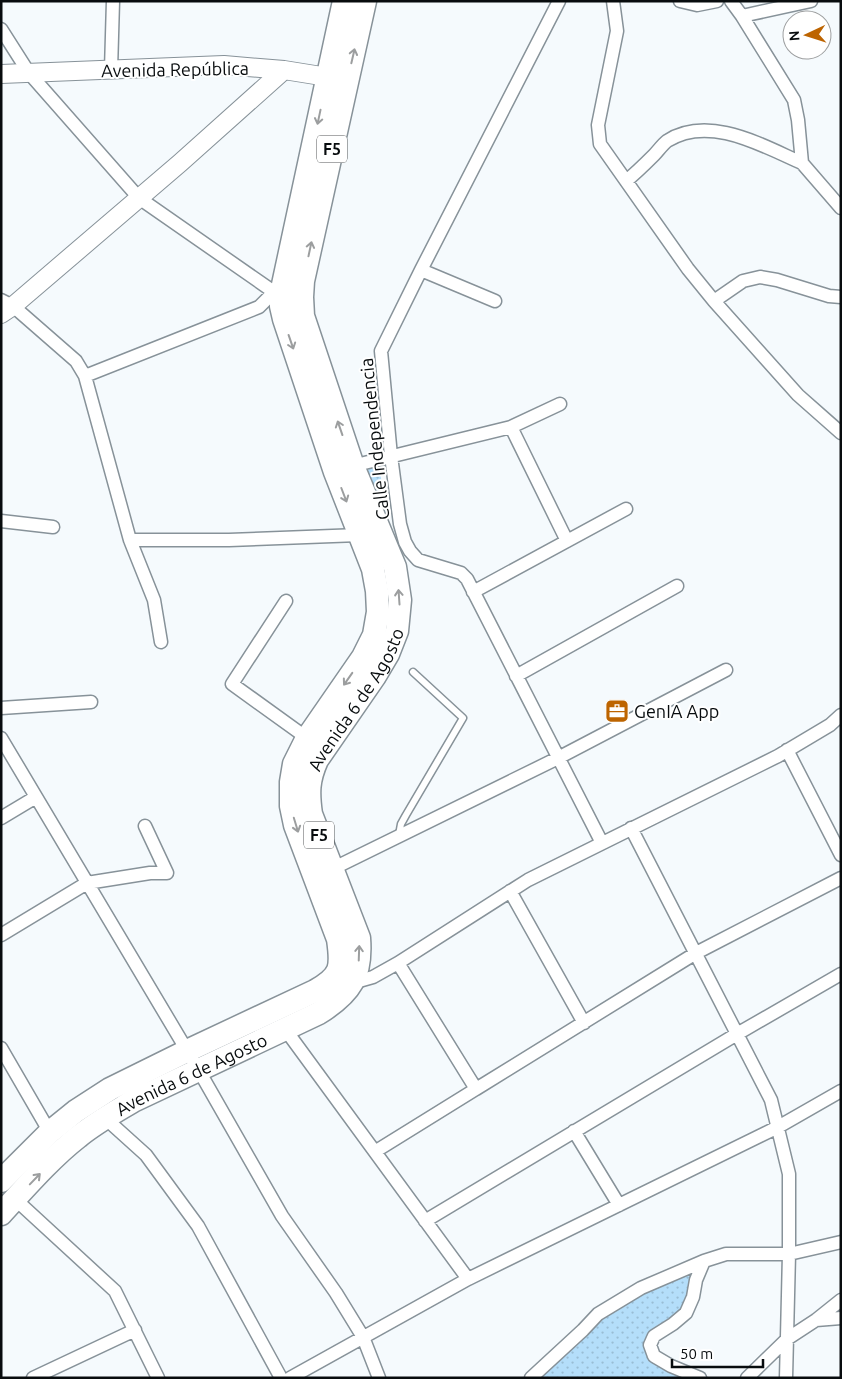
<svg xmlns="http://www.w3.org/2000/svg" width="842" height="1379" font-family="Ubuntu,sans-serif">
	<defs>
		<pattern id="grass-dots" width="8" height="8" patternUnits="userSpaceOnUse" patternTransform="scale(1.25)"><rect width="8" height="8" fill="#b4defa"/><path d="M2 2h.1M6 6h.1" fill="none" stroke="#99bdd5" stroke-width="1.8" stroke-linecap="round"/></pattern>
	</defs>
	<rect width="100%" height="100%" fill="#f5fafd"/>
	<path fill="url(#grass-dots)" d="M 371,468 L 377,468 L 380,472 L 389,528 L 366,471 Z
		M 704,1261 L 686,1313 L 654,1336 L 654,1356 L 700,1378 L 531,1378 L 598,1314 Z"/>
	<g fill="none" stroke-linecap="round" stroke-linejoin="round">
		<g stroke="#879299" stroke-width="9">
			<path id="lane" d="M 399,835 L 401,824 L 406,815 L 463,718 L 413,672"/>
		</g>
		<g stroke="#879299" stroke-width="15">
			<path id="street" d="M 559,1 L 421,270 L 381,351 L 391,456 L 400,524 L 405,542 L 410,551 L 418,560 L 461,573 L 467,579 L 602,843
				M 613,1 L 617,31 L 598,125 L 600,144 L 688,269 L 714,301 L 798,395 L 841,433
				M 680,1 L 697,5 L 717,1
				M 731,1 L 742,16 L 794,100 L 798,120 L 802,163 L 841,208
				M 742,16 L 811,1
				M 1,29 L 29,73 L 139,198 L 274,292 L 285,295
				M 111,70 L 113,1
				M 626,181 C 636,173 645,164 654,155 C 658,151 662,145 667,141 C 709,114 763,146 802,163
				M 421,270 L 495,301
				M 1,300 L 13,306 L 76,361 L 85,376 L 130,540 L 154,600 L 161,642
				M 714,301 L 743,281 L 760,277 L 777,280 L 829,296 L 841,297
				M 85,376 L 259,307 L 274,292
				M 511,427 L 567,541
				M 348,467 L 511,427 L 560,404
				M 1,521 L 53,527
				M 130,540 L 229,540 L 359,535
				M 473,592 L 626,509
				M 286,601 L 232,684 L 307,738
				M 516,676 L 677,586
				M 1,708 L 91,702
				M 1,738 L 198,1069 L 282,1216 L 336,1293 L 363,1337 L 379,1378
				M 787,750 L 841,855
				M 1,818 L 36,797
				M 631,828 L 771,1100 L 789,1174 L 789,1254 L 786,1378
				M 332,869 L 558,758 L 726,670
				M 510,891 L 584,1023
				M 1,935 L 87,883 L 150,873 L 167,873 L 145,826
				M 398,963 L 476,1089 L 696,953 L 841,878
				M 352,983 L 373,977 L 398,963 L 528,880 L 778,756 L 830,725 L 841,715
				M 285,1029 L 468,1279
				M 1,1048 L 52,1136
				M 105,1118 L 146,1155 L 198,1226 L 281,1378
				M 574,1131 L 619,1205
				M 376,1151 L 476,1089
				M 15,1199 L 115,1291 L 158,1378
				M 425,1221 L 737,1034 L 841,974
				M 816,1320 L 841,1318
				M 33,1378 L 135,1330
				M 290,1378 L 468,1279 L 778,1127 L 841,1091
				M 531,1378 L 583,1330 L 598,1314 L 641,1288 L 704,1261 L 726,1254 L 789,1254 L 841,1242
				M 700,1378 L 671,1366 L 654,1356 L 650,1345 L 654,1336 L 673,1324 L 686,1313 L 693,1297 L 696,1280 L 704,1261
				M 747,1378 L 787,1339 L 816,1320 L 841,1300"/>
		</g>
		<g stroke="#879299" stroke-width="20">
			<path id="secondary" d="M 1,74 L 224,65 L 284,70 L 340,79
				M 1,314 L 13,306 L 180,163 L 284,70"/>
		</g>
		<g stroke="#879299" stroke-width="25">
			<g id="highway">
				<path d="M 1,1181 L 50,1132 L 76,1111 L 110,1089 L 187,1051 L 315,991 C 342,976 342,967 338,939 L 295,825 L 291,806 L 291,782 L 294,764 L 307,738 L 363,657 L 374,635 L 378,612 L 377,591 L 373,569 L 335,472 L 284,319 L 281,306 L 281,294 L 344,1"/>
				<path id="s1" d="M 1,1214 C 25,1188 51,1158 78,1137 C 95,1123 115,1112 133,1101 L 319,1013 C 351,993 362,976 359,938 L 311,814 C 308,793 308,780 317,760 L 375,676 L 388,654 L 397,631 L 400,600 L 395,567 L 353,466 L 303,316 L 302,297 L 303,281 L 365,1"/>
			</g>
		</g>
		<use href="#lane" stroke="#fff" stroke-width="6"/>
		<use href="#street" stroke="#fff" stroke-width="12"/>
		<use href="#secondary" stroke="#fff" stroke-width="18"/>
		<use href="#highway" stroke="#fff" stroke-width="22"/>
	</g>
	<defs><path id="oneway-shaft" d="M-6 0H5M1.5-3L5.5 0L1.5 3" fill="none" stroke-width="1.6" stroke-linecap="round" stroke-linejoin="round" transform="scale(1.25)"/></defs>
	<g stroke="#9c9e9f">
		<use href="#oneway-shaft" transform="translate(353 56) rotate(-77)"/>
		<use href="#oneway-shaft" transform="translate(319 117) rotate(102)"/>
		<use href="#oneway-shaft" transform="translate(310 249) rotate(-78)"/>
		<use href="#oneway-shaft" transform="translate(291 342) rotate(71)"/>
		<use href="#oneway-shaft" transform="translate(340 428) rotate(-109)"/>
		<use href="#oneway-shaft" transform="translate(344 495) rotate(69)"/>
		<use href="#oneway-shaft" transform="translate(399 597) rotate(-94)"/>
		<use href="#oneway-shaft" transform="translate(348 679) rotate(125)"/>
		<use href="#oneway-shaft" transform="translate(296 825) rotate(73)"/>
		<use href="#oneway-shaft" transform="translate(359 953) rotate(-88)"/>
		<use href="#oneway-shaft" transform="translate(35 1179) rotate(-46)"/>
	</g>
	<defs>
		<g id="office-square" transform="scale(1.25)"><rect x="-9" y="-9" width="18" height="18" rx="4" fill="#bd6400" stroke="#fff"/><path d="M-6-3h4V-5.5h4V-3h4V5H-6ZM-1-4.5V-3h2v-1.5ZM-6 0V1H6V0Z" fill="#fff"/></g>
	</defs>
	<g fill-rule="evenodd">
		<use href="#office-square" x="617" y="711"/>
	</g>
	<g text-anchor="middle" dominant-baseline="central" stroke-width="4" stroke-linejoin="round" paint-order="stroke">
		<g fill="#fff" stroke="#525556" stroke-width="1">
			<rect x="317" y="135.5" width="30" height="27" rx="4"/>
			<rect x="304" y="821.5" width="30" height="27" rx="4"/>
		</g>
		<g font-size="16" font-weight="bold" fill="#080c0e">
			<text x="332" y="149">F5</text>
			<text x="319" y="835">F5</text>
		</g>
		<g font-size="18" fill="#080c0e" stroke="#fff">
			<text transform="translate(175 69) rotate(-1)">Avenida República</text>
			<text transform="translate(374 439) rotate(-96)">Calle Independencia</text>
			<text stroke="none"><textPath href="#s1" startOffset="732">Avenida 6 de Agosto</textPath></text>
			<text stroke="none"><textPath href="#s1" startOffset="239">Avenida 6 de Agosto</textPath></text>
		</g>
		<g font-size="18" fill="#080c0e" stroke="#fff" text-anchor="start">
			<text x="634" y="711">GenIA App</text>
		</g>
	</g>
	<rect width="842" height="1379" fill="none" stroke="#080c0e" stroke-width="5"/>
	<g transform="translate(807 35) rotate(266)"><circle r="24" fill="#ffffff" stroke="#9c9e9f"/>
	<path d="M0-4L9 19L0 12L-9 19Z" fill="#bd6400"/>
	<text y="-8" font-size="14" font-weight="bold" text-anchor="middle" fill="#080c0e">N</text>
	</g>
	<path d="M672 1359v8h91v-8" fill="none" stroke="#080c0e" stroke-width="2.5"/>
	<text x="680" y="1359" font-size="15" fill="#080c0e" stroke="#ffffff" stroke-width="4" paint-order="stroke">50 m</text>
</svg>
